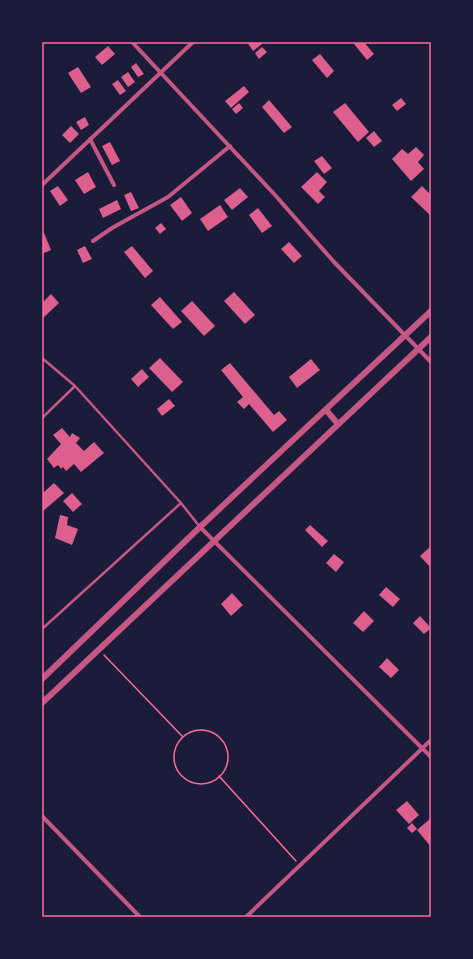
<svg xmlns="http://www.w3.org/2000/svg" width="473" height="959" font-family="Ubuntu,sans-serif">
	<rect width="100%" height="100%" fill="#1b1b3a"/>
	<path fill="#dd5f8e" d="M 247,42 L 261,42 L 262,44 L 253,51 Z
		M 357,42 L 364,42 L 374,54 L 367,60 L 354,44 Z
		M 108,46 L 115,54 L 102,65 L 95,57 Z
		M 262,47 L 267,52 L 259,59 L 255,53 Z
		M 320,54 L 334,71 L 327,78 L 312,60 Z
		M 136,63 L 144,74 L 138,77 L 131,67 Z
		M 78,67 L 91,87 L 81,93 L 68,73 Z
		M 128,72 L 135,82 L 128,87 L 121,77 Z
		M 118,80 L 126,91 L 120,95 L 112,84 Z
		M 244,86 L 249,92 L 231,108 L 225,101 Z
		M 401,98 L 406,104 L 397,111 L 392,105 Z
		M 269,100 L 292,127 L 284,133 L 262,107 Z
		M 239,103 L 243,108 L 236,114 L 232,109 Z
		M 345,103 L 369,132 L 358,142 L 333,112 Z
		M 85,117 L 89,125 L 81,130 L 76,122 Z
		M 71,126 L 79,134 L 70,143 L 62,135 Z
		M 374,131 L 382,141 L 374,147 L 366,138 Z
		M 110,142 L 120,161 L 112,165 L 102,146 Z
		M 416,147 L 424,155 L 418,162 L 424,169 L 411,181 L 392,159 L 402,149 L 408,154 Z
		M 322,156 L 332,168 L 324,174 L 314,161 Z
		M 88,172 L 96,187 L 84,194 L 75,180 Z
		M 317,172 L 327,182 L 319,191 L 325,197 L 318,204 L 301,187 Z
		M 58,186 L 68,200 L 60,206 L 50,191 Z
		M 422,186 L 431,195 L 431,216 L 411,197 Z
		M 240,188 L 248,197 L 232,210 L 224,200 Z
		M 131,192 L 139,208 L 131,211 L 124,195 Z
		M 181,197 L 192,213 L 182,221 L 170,205 Z
		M 117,200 L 121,209 L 103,218 L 99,209 Z
		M 220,205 L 228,217 L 208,231 L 200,219 Z
		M 258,208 L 272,226 L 262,233 L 249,215 Z
		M 161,223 L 166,229 L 160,234 L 155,228 Z
		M 44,233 L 51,250 L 42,254 L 42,234 Z
		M 289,242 L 302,256 L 294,263 L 281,249 Z
		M 85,246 L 92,259 L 83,263 L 77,250 Z
		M 132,246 L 153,271 L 145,278 L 124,252 Z
		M 234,292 L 255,315 L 245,324 L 224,301 Z
		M 51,294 L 59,303 L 42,319 L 42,303 Z
		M 160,297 L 182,322 L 173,329 L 151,305 Z
		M 192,301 L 215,326 L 204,336 L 181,311 Z
		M 160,358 L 183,382 L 172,392 L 149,368 Z
		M 311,359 L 320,370 L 297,388 L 289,377 Z
		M 230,363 L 274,415 L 279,411 L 287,420 L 273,432 L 249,404 L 244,409 L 237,402 L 243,397 L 221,370 Z
		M 142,369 L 149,377 L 138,387 L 131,379 Z
		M 169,399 L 175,406 L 162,416 L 157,409 Z
		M 62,428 L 70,437 L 72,433 L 80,438 L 76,443 L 84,451 L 94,442 L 104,453 L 81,472 L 74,464 L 66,471 L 63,467 L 61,469 L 58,465 L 54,468 L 47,459 L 61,444 L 53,435 Z
		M 54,483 L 64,493 L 42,512 L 42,490 L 44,492 Z
		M 72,493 L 82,504 L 73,512 L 63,501 Z
		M 60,515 L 68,517 L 67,525 L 78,529 L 72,545 L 55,538 Z
		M 310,525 L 328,541 L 322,547 L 305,530 Z
		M 430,547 L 431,548 L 431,568 L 420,556 Z
		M 334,554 L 344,562 L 336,572 L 326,563 Z
		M 386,587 L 400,599 L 393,607 L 379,595 Z
		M 232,593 L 243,605 L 231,616 L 221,604 Z
		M 364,611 L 374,621 L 363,632 L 353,623 Z
		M 420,616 L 431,628 L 424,634 L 413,623 Z
		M 387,658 L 399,670 L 391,678 L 379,667 Z
		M 407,801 L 419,815 L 409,824 L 396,810 Z
		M 431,818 L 431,847 L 417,830 Z
		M 412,823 L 417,829 L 412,833 L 407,828 Z"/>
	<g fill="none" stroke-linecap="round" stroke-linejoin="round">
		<path stroke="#ff6b9d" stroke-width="1.5" d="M 104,655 L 183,737
			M174 757a27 27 0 1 1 54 0a27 27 0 1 1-54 0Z
			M 219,776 L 296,861"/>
		<path stroke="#c65784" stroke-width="2.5" d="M 42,358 L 75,386 L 181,503 L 200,527
			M 42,418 L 75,386
			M 42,629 L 181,503"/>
		<path stroke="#c65784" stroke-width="4" d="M 132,42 L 275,195 L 334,262 L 431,362
			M 90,139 L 114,185
			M 42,185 L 193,42
			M 93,241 L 112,228 L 168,197 L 230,146
			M 200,527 L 431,757
			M 42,816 L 140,917
			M 246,917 L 431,740"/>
		<path stroke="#c65784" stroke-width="6" d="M 326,410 L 338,424
			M 42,679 L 200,527 L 431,311
			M 42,703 L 431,337"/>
	</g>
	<rect width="473" height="959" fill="none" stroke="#1b1b3a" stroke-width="86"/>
	<rect x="43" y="43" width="387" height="873" fill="none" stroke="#ff6b9d" stroke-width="1.5"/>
</svg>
